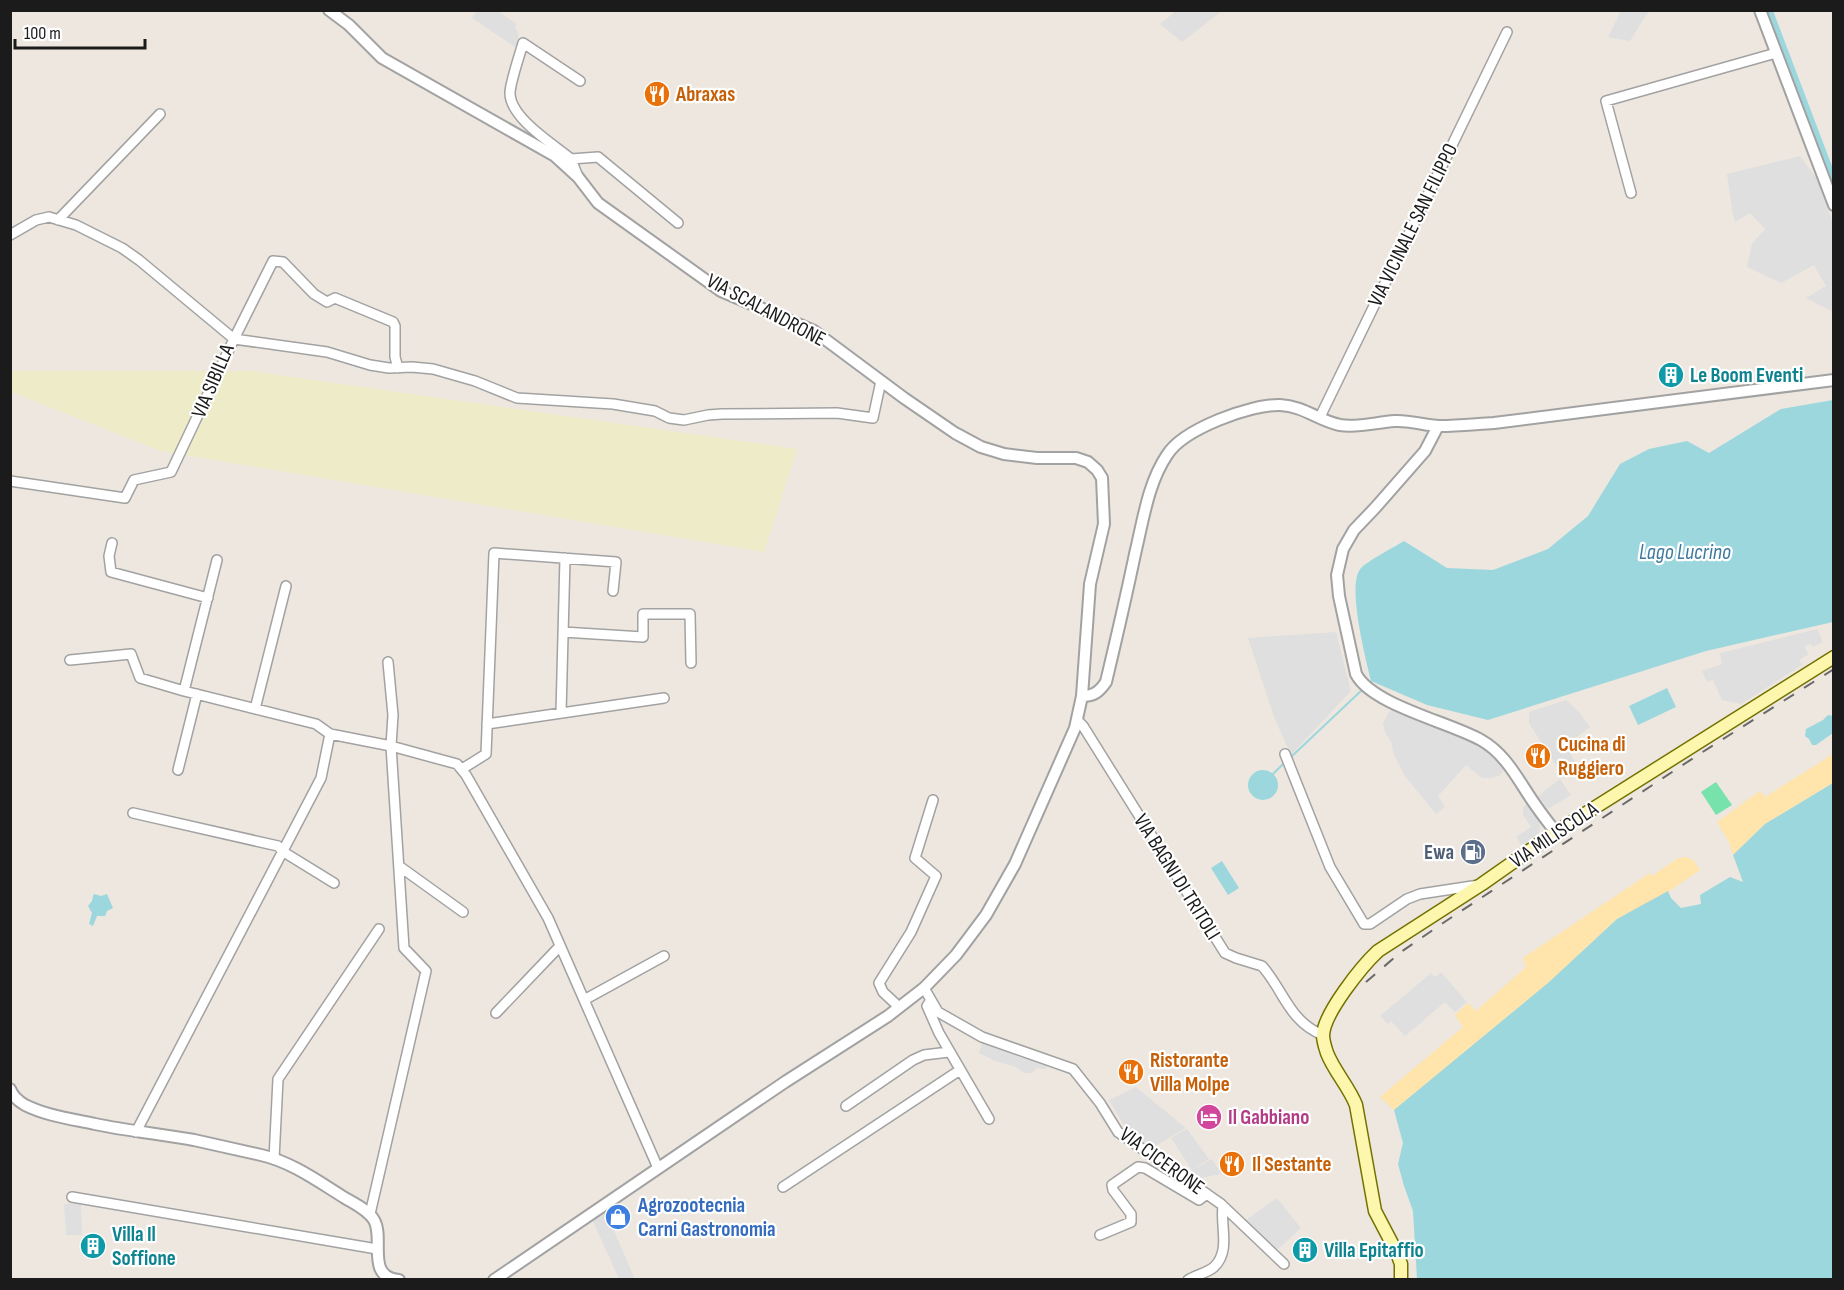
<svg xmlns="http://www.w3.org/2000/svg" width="1844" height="1290" font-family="'Sofia Sans Condensed',sans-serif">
	<rect width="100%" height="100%" fill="#ede7df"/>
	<path fill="#eeecc8" d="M 10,371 L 251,371 L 797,449 L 764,552 L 161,451 L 11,392 Z"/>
	<path fill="#ffe4ab" d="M 1833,754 L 1833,783 L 1765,824 L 1733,855 L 1729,842 L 1717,822 L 1760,791 L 1765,797 Z
		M 1686,857 L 1693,860 L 1700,870 L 1668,892 L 1617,919 L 1548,983 L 1394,1110 L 1380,1097 L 1463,1027 L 1455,1015 L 1468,1003 L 1476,1011 L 1526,967 L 1523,958 L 1650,873 L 1652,876 L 1678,858 Z"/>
	<path fill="#77e2ac" d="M 1716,782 L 1732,805 L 1716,815 L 1701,792 Z"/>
	<path fill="#dfdfdf" d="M 477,11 L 498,11 L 517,24 L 515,27 L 518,33 L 518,49 L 472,18 Z
		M 1176,11 L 1176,10 L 1222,11 L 1182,42 L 1160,24 Z
		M 1621,11 L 1649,11 L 1630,41 L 1608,37 Z
		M 1800,156 L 1817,179 L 1833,224 L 1833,312 L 1806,298 L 1826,286 L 1814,265 L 1781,283 L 1747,267 L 1752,244 L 1765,229 L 1750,213 L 1735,222 L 1732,210 L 1727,174 Z
		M 1817,629 L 1823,642 L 1813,647 L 1810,644 L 1804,647 L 1809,654 L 1799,660 L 1802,665 L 1741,704 L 1722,700 L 1713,680 L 1707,682 L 1702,671 L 1722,664 L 1720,653 Z
		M 1336,632 L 1351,691 L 1291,755 L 1274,717 L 1248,638 Z
		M 1566,700 L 1580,713 L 1590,727 L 1565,746 L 1580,769 L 1564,778 L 1529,723 L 1529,712 Z
		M 1391,709 L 1478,744 L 1501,761 L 1506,768 L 1499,776 L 1490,778 L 1482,778 L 1466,765 L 1438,796 L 1445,807 L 1436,814 L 1405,776 L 1393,753 L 1392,744 L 1385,732 L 1383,723 Z
		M 1560,779 L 1571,795 L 1548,809 L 1538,796 Z
		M 1529,802 L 1538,819 L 1540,826 L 1539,833 L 1522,846 L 1516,837 L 1531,827 L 1523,815 L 1523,807 Z
		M 1441,972 L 1467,1002 L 1455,1012 L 1445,1002 L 1405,1036 L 1391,1021 L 1388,1024 L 1380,1016 L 1431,973 L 1435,977 Z
		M 983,1041 L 1047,1065 L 1046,1069 L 1037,1068 L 1032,1073 L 1024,1073 L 1016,1067 L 993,1060 L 979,1053 Z
		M 1136,1087 L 1186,1128 L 1152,1148 L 1143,1145 L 1127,1131 L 1109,1100 Z
		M 1187,1129 L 1209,1159 L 1192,1170 L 1171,1138 Z
		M 1212,1159 L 1221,1174 L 1200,1178 L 1189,1172 Z
		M 1277,1198 L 1301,1228 L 1276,1251 L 1243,1222 Z
		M 81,1203 L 82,1235 L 66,1235 L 64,1204 Z
		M 605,1210 L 634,1277 L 628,1279 L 619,1279 L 592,1219 Z"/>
	<path fill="#9cd7de" d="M 1833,400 L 1833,622 L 1706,651 L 1488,720 L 1427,705 L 1371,681 C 1366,660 1346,583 1361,568 C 1369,560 1393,548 1404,541 L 1447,568 L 1493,570 L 1548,549 L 1588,516 L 1620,464 L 1649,449 L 1687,441 L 1709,453 L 1781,409 Z
		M 1667,688 L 1676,707 L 1638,725 L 1629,706 Z
		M 1828,715 L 1833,716 L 1833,733 L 1816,745 L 1812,745 L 1809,739 L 1805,736 L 1806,729 L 1823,720 Z
		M1248 785a15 15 0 1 1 30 0a15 15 0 1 1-30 0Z
		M 1833,783 L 1833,1279 L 1417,1279 L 1413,1211 L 1404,1186 L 1398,1164 L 1403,1143 L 1394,1110 L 1548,983 L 1617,919 L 1668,891 L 1671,898 L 1681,908 L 1701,904 L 1700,895 L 1730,877 L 1743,882 L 1733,855 L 1765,824 Z
		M 1222,861 L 1239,888 L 1228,895 L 1211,868 Z
		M 94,894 L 101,896 L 107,894 L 113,908 L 107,911 L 105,916 L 97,916 L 93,926 L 89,924 L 92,913 L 88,906 L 92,901 L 93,896 Z"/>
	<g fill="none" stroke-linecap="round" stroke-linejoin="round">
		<path stroke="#9cd7de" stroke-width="2" d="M 1291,757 L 1363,689
			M 1273,774 L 1284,763"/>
		<path stroke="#9cd7de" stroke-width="9" d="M 1768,10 L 1834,184"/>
		<g stroke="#a2a2a2" stroke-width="12">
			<path id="minor" d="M 571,159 C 553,144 510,118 510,93 C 510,83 520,54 523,43 L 580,81
				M 578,177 L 571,159 L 598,157 L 678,223
				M 1631,193 L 1606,101 L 1776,53
				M 58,220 L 160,114
				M 10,235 L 36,220 L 49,217 L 76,225 L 122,248 L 139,260 L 234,339 L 171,472 L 134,480 L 125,498 L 10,481
				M 398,368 L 395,357 L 395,326 L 393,322 L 335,298 L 327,302 L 314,294 L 283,262 L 273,261 L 234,339 L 327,352 L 370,365 L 389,368 L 412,367 L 433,369 L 475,381 L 517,398 L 613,404 L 655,411 L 669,418 L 684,420 L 708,415 L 722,414 L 837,413 L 873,418 L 881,381
				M 1320,417 L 1507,32
				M 112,543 L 109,556 L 111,572 L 208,598
				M 563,632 L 643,637 L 643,614 L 690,614 L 691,663
				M 70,660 L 131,654 L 140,678 L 184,691 L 316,724 L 330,734
				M 184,691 L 217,560
				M 255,709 L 286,586
				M 561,713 L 565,558
				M 1077,720 L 1083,726 L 1225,953 L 1236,958 L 1262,966 C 1283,989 1289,1022 1323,1035
				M 487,724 L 664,698
				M 1285,754 L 1330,867 L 1364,924 L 1370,924 L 1407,899 L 1420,894 L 1479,885
				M 462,769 L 486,754 L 494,553 L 616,562 L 613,591
				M 178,770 L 197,694
				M 133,813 L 278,846 L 282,851 L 334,883
				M 399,866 L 463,912
				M 924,988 L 938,1012 L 982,1037 L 1073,1069 L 1100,1103 L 1118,1132 L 1221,1204 L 1284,1264
				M 584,1000 L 664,956
				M 931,1000 L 927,1006 L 939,1033 L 989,1119
				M 899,1007 L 883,992 L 879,983 L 911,932 L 936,876 L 915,858 L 933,800
				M 496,1013 L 560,946
				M 846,1106 L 913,1060 L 924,1055 L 949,1052
				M 136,1132 L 321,778 L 330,734 L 391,746 L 457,764 L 466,775 L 548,918 L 658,1168
				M 274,1159 L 278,1079 L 379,929
				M 783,1187 L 960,1070
				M 72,1197 L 377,1249
				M 370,1214 L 426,971 L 404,948 L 391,746 L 393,715 L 388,662
				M 1100,1235 L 1131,1222 L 1131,1214 L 1113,1190 L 1112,1185 L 1138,1167 L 1145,1168 L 1199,1200 L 1207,1194
				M 1188,1280 C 1196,1275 1207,1273 1214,1267 C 1231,1251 1220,1226 1223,1206"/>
		</g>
		<g stroke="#a2a2a2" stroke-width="14">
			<path id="tertiary" d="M 329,10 L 349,25 L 382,58 L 555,156 L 578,177 L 598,203 L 721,291 L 814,331 L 904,398 L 955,433 L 981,447 L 1004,454 L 1037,458 L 1076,458 L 1088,462 L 1097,470 L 1102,478 L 1104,524 L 1090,584 L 1082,696 L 1075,728 L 1015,864 L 986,915 L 956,955 L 924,988 L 888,1016 L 785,1082 L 494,1280
				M 1760,10 L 1834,205
				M 1438,426 L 1425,451 L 1375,508 L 1354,530 L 1343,549 L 1337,575 L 1339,596 L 1356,674 C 1372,705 1449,722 1481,740 C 1506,754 1518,780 1534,803 C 1541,813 1548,823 1556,832
				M 1082,696 C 1094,696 1099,692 1106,682 C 1116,640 1126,597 1135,554 C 1143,521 1148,483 1167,455 C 1183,429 1251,404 1280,405 C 1304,406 1319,421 1340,425 C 1358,428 1377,422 1395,421 C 1410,420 1425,426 1440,426 C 1458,426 1476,424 1494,423 L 1834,380
				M 10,1089 C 13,1097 18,1101 25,1105 C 47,1116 72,1119 95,1124 C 128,1131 161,1134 194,1140 C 216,1145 239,1150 261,1155 C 292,1162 319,1182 345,1198 C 355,1204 368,1210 374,1220 C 385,1239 365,1277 399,1280"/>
		</g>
		<g stroke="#737200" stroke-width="15">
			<path id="secondary" d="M 1401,1280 L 1401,1264 L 1397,1253 L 1375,1211 L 1356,1105 C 1349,1087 1334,1071 1327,1053 C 1325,1047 1323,1041 1323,1035 C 1324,1013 1362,966 1378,951 L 1482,884 L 1556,832 L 1834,657"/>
		</g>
		<use href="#minor" stroke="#fff" stroke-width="9"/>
		<use href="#tertiary" stroke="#fff" stroke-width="10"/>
		<use href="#secondary" stroke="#fdf7ae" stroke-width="12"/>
		<path stroke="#696969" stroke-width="2" stroke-dasharray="12 12" stroke-linecap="butt" d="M 1366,982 L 1401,952 L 1443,923 L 1701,753 L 1834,669"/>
	</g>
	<defs>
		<g id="restaurant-disc" transform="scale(1.35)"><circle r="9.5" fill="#e8710a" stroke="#fff"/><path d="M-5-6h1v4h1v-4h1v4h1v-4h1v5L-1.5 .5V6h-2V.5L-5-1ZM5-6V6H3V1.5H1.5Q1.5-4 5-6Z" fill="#fff"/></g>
		<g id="building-disc" transform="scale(1.35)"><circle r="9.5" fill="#0f9aa8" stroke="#fff"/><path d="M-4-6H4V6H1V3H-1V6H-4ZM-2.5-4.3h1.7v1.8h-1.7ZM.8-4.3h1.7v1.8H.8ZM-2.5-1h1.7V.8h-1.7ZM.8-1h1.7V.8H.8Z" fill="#fff"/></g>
		<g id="fuel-disc" transform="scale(1.35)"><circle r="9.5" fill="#5c6f8a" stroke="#fff"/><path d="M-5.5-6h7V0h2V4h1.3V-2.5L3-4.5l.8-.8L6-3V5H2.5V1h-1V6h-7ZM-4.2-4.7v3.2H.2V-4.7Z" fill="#fff"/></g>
		<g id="hotel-disc" transform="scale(1.35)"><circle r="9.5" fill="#d1479c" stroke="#fff"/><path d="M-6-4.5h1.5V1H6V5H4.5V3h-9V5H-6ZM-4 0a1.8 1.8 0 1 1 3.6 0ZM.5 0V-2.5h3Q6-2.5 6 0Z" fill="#fff"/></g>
		<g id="shop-disc" transform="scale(1.35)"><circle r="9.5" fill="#3f7fe0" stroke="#fff"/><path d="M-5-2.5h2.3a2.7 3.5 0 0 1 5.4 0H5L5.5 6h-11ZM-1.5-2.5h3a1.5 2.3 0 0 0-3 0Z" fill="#fff"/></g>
	</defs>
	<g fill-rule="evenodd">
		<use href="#restaurant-disc" x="657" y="94"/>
		<use href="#building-disc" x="1671" y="375"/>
		<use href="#restaurant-disc" x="1538" y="756"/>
		<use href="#fuel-disc" x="1473" y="852"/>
		<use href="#restaurant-disc" x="1131" y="1072"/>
		<use href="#hotel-disc" x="1209" y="1117"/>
		<use href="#restaurant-disc" x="1232" y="1164"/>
		<use href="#shop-disc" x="618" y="1217"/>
		<use href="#building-disc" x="93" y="1246"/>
		<use href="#building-disc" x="1305" y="1250"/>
	</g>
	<g text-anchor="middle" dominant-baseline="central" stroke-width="4.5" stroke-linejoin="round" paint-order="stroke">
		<g font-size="21" font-weight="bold" fill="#c56008" stroke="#fff" text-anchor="start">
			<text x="676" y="94">Abraxas</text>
			<text x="1558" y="744">Cucina di<tspan x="1558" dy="24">Ruggiero</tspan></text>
			<text x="1150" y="1060">Ristorante<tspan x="1150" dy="24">Villa Molpe</tspan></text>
			<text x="1252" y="1164">Il Sestante</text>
		</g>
		<g font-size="21" fill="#1b1b1b" stroke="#fff">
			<text transform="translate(1413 225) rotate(-64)">VIA VICINALE SAN FILIPPO</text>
			<text transform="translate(766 310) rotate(28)">VIA SCALANDRONE</text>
			<text transform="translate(213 381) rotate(-67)">VIA SIBILLA</text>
			<text transform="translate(1554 835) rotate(-34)">VIA MILISCOLA</text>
			<text transform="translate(1177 877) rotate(58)">VIA BAGNI DI TRITOLI</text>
			<text transform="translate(1162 1161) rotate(36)">VIA CICERONE</text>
		</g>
		<g font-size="21" font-weight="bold" fill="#0d838f" stroke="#fff" text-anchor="start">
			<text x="1690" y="375">Le Boom Eventi</text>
			<text x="112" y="1234">Villa Il<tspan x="112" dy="24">Soffione</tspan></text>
			<text x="1324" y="1250">Villa Epitaffio</text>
		</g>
		<g font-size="21" font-weight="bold" fill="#4e5e75" stroke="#fff" text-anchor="end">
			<text x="1454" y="852">Ewa</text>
		</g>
		<g font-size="21" font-weight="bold" fill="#b23c85" stroke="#fff" text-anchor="start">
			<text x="1228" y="1117">Il Gabbiano</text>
		</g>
		<g font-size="21" font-weight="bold" fill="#366cbe" stroke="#fff" text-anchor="start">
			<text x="638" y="1205">Agrozootecnia<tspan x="638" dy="24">Carni Gastronomia</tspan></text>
		</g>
		<g font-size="22" font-style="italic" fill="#3e799e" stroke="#fff">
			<text x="1685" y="552">Lago Lucrino</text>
		</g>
	</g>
	<rect width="1844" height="1290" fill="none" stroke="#1b1b1b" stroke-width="24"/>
	<path d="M15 39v9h130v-9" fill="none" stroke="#1b1b1b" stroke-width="3"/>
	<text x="24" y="39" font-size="18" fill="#1b1b1b" stroke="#ffffff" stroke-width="4.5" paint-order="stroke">100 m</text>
</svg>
